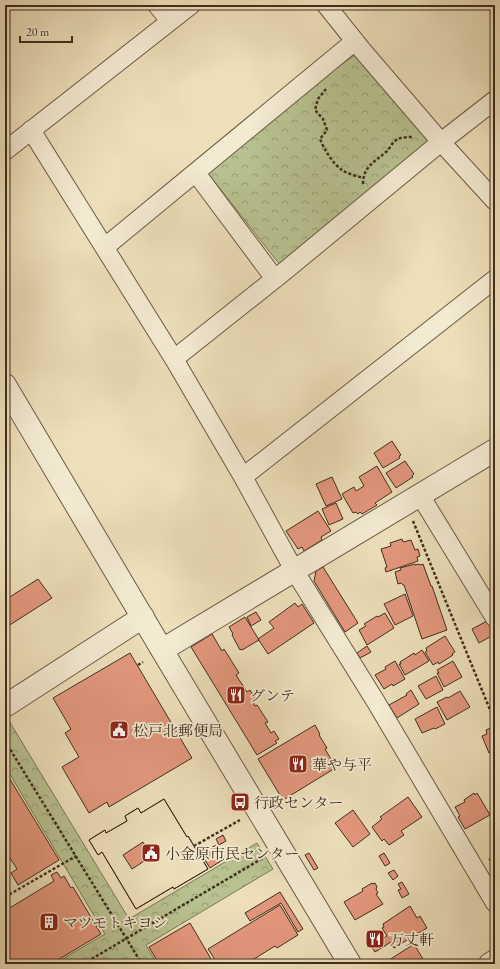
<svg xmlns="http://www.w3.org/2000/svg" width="500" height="969" font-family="'EB Garamond','Noto Serif JP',serif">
	<defs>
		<pattern id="park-crowns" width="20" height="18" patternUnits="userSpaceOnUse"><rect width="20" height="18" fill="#b8c290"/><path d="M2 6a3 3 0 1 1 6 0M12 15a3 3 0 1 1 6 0" fill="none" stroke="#979e75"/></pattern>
	</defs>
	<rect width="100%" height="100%" fill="#ecdfba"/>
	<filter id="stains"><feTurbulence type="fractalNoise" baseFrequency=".005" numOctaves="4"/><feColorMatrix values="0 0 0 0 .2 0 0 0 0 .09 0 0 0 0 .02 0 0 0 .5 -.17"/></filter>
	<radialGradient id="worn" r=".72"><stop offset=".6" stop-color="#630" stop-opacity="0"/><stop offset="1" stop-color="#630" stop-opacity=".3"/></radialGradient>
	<path fill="url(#park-crowns)" stroke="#7c7856" d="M 362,50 L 441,142 L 286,270 L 276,260 L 207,172 L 321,79 Z
		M 5,716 L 6,716 L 129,919 L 257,843 L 273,869 L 146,945 L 157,964 L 124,964 L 122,960 L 114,964 L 54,964 L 105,934 L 5,766 Z"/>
	<path fill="#e3977d" stroke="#402e1d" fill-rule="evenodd" d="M 392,441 L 401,455 L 399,456 L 400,458 L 383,468 L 374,453 Z
		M 405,461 L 414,474 L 412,476 L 413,477 L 396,488 L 386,473 Z
		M 377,466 L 392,492 L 375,503 L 377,505 L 362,514 L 360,512 L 358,514 L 356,512 L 353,513 L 342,494 L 354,487 L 356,491 L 364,486 L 359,477 Z
		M 332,477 L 342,499 L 326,506 L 316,484 Z
		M 336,503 L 343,519 L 329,525 L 322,509 Z
		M 318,511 L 331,531 L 321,537 L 322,540 L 304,551 L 302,547 L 298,549 L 286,531 Z
		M 402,539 L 403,542 L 411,540 L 415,550 L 418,549 L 420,556 L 417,557 L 418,561 L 386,572 L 385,568 L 387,567 L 381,549 L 391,546 L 390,543 Z
		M 415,564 L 415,565 L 419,564 L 420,565 L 423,564 L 431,586 L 432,586 L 447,630 L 422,639 L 404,585 L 403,585 L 401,583 L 398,584 L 395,572 L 401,570 L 400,568 Z
		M 323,567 L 358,623 L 345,632 L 314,581 L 316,571 Z
		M 38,579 L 52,598 L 5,628 L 5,600 Z
		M 405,594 L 413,616 L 395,625 L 384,604 Z
		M 295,603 L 298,607 L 302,604 L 314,623 L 268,654 L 258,639 L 274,628 L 269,622 Z
		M 256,612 L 261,620 L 251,626 L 247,617 Z
		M 385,613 L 394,628 L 367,645 L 359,630 L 366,626 L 364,624 L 377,616 L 378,617 Z
		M 245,617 L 259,640 L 242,650 L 241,649 L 240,650 L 232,635 L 233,634 L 229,627 Z
		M 487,621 L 495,634 L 479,643 L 472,629 Z
		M 212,634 L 222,651 L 224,649 L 239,673 L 236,675 L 247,692 L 250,690 L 256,700 L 253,702 L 255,706 L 257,705 L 268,722 L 265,723 L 271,733 L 274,731 L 279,739 L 275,741 L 277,743 L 257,755 L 191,647 Z
		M 445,636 L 455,652 L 452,654 L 453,655 L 439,664 L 438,662 L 433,665 L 425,652 L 427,651 L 426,648 Z
		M 367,646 L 371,652 L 360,658 L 357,653 Z
		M 422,650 L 429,661 L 405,675 L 399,664 L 401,664 L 400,662 L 414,653 L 415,655 Z
		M 130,653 L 192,758 L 109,807 L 107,802 L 89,813 L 62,767 L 79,757 L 65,733 L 71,729 L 53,698 Z
		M 395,661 L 405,679 L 393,686 L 392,684 L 384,689 L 375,675 L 386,669 L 385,667 Z
		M 453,661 L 462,677 L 444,687 L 437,673 L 439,673 L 437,670 Z
		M 436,676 L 443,690 L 426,699 L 418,686 Z
		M 411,690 L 419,704 L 397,718 L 389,705 L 407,695 L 406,694 Z
		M 460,691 L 470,707 L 447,720 L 437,702 L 447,697 L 448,698 Z
		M 437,707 L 445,724 L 435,729 L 434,728 L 422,733 L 415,719 Z
		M 315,725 L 320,734 L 319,735 L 327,748 L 325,749 L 331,759 L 332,758 L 337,767 L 283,800 L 258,759 Z
		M 495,726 L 495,754 L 494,751 L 489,753 L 482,736 L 487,734 L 486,730 Z
		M 5,771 L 59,860 L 18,885 L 11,873 L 17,869 L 5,850 Z
		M 474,793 L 475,795 L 477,793 L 490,815 L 465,829 L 458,817 L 460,816 L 455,807 L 465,802 L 464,800 Z
		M 408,797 L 422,817 L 401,831 L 404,835 L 389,845 L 384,839 L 382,841 L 372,827 L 382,819 L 380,817 Z
		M 164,799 L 187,837 L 188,836 L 208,869 L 174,889 L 173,887 L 136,909 L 102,852 L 98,855 L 89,840 L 105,830 L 106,833 L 127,821 L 125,816 L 138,808 L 141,813 ZM 143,842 L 152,856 L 132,869 L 123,855 Z
		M 164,799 L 187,837 L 188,836 L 208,869 L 174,889 L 173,887 L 136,909 L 102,852 L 98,855 L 89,840 L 105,830 L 106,833 L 127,821 L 125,816 L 138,808 L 141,813 Z
		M 353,810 L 370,834 L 353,847 L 335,823 Z
		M 223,835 L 226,841 L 219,845 L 216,839 Z
		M 216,845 L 224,859 L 210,868 L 201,854 Z
		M 309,853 L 318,868 L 314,870 L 305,855 Z
		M 384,853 L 390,863 L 385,866 L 379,856 Z
		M 394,870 L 398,876 L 393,880 L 388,873 Z
		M 57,872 L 61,878 L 64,876 L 71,888 L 73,887 L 101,934 L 51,964 L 11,964 L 5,954 L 5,904 L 8,909 L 54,881 L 51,875 Z
		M 402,882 L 409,894 L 402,898 L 398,890 L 401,889 L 398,884 Z
		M 372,883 L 372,884 L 375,883 L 377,887 L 376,889 L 378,893 L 376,894 L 383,904 L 355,920 L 344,902 L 363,891 L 362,889 Z
		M 280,892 L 303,929 L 298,932 L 281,903 L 250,921 L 245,913 Z
		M 280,905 L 298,935 L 277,948 L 275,946 L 246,964 L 218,964 L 208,949 Z
		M 410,906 L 417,918 L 420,916 L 427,928 L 394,948 L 391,942 L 375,952 L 369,944 L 382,936 L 384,938 L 387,936 L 382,928 L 384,927 L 383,924 Z
		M 190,923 L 214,964 L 159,964 L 149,947 Z
		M 414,944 L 426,964 L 383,964 Z"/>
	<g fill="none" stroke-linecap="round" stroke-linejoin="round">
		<g stroke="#6b5a44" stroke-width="20">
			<path id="minor" d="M 157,5 L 170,21
				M 326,5 L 362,50 L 441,142 L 495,201
				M 31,130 L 174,359 L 243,477 L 294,570 L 376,702 L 495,903
				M 5,151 L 191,5
				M 196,173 L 275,279
				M 105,247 L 355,41
				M 174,359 L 286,270 L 441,142 L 495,100
				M 243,477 L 495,279
				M 420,495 L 495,618"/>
		</g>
		<g stroke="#6b5a44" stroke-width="24">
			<path id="tertiary" d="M 5,385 L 162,650 L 350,964
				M 162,650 L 495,450
				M 5,706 L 143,617
				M 490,964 L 495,961"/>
		</g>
		<path stroke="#402e1d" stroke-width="2.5" stroke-dasharray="3 2" stroke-linecap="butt" d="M 326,89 L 318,99 L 315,110 L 323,119 L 327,130 L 320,139 C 324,149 333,164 342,170 C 348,174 357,176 363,178
			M 363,184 C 363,166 375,162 387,151 C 390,148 392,143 395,141 C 399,137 407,137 413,137
			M 413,521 L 495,722
			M 138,665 L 143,662
			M 5,741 L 142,964
			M 194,846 L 240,820
			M 489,860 L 495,857
			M 5,897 L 76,856
			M 5,957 L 7,961 L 5,962
			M 83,964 L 263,858"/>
		<use href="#minor" stroke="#f3ead2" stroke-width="18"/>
		<use href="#tertiary" stroke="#f3ead2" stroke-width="22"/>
	</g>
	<defs>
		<g id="restaurant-square" transform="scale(1)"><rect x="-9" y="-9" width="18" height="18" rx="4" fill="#8f2418" stroke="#f3ead2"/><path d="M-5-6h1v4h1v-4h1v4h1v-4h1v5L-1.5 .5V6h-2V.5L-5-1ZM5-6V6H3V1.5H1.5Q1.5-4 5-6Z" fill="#fff"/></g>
		<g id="civic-square" transform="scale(1)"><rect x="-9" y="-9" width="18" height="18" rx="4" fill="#8f2418" stroke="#f3ead2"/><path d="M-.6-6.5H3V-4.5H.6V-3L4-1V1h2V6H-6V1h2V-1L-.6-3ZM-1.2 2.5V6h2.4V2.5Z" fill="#fff"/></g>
		<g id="bus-square" transform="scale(1)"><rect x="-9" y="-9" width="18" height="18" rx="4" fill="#8f2418" stroke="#f3ead2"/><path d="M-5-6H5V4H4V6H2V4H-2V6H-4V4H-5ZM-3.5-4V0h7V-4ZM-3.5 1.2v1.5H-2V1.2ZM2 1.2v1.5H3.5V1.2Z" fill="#fff"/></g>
		<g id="building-square" transform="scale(1)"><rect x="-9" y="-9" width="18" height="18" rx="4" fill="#8f2418" stroke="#f3ead2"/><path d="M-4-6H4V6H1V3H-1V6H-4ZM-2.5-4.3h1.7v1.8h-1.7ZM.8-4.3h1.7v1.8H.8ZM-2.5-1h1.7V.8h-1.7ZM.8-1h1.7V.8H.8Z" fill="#fff"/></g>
	</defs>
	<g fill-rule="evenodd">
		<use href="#restaurant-square" x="236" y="695"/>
		<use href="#civic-square" x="119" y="730"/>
		<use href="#restaurant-square" x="298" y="764"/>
		<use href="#bus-square" x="240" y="802"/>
		<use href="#civic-square" x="151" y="853"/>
		<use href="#building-square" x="49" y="922"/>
		<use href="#restaurant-square" x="375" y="939"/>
	</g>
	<g text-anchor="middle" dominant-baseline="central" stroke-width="3.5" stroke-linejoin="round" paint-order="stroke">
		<g font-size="15" fill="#402e1d" stroke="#f3ead2" text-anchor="start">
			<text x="250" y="695">グンテ</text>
			<text x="133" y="730">松戸北郵便局</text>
			<text x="312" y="764">華や与平</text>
			<text x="254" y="802">行政センター</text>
			<text x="165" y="853">小金原市民センター</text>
			<text x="63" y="922">マツモトキヨシ</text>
			<text x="389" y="939">万丈軒</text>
		</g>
	</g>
	<rect width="500" height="969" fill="none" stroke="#ecdfba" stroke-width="20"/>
	<rect x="6" y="6" width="488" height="957" fill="none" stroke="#402e1d" stroke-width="2"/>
	<rect x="10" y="10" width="480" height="949" fill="none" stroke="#402e1d"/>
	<path d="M20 36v6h52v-6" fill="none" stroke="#402e1d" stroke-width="2"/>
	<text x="26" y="36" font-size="12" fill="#402e1d" stroke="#f3ead2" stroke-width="3" paint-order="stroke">20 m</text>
	<rect width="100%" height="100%" filter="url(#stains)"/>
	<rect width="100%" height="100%" fill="url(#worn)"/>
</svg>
